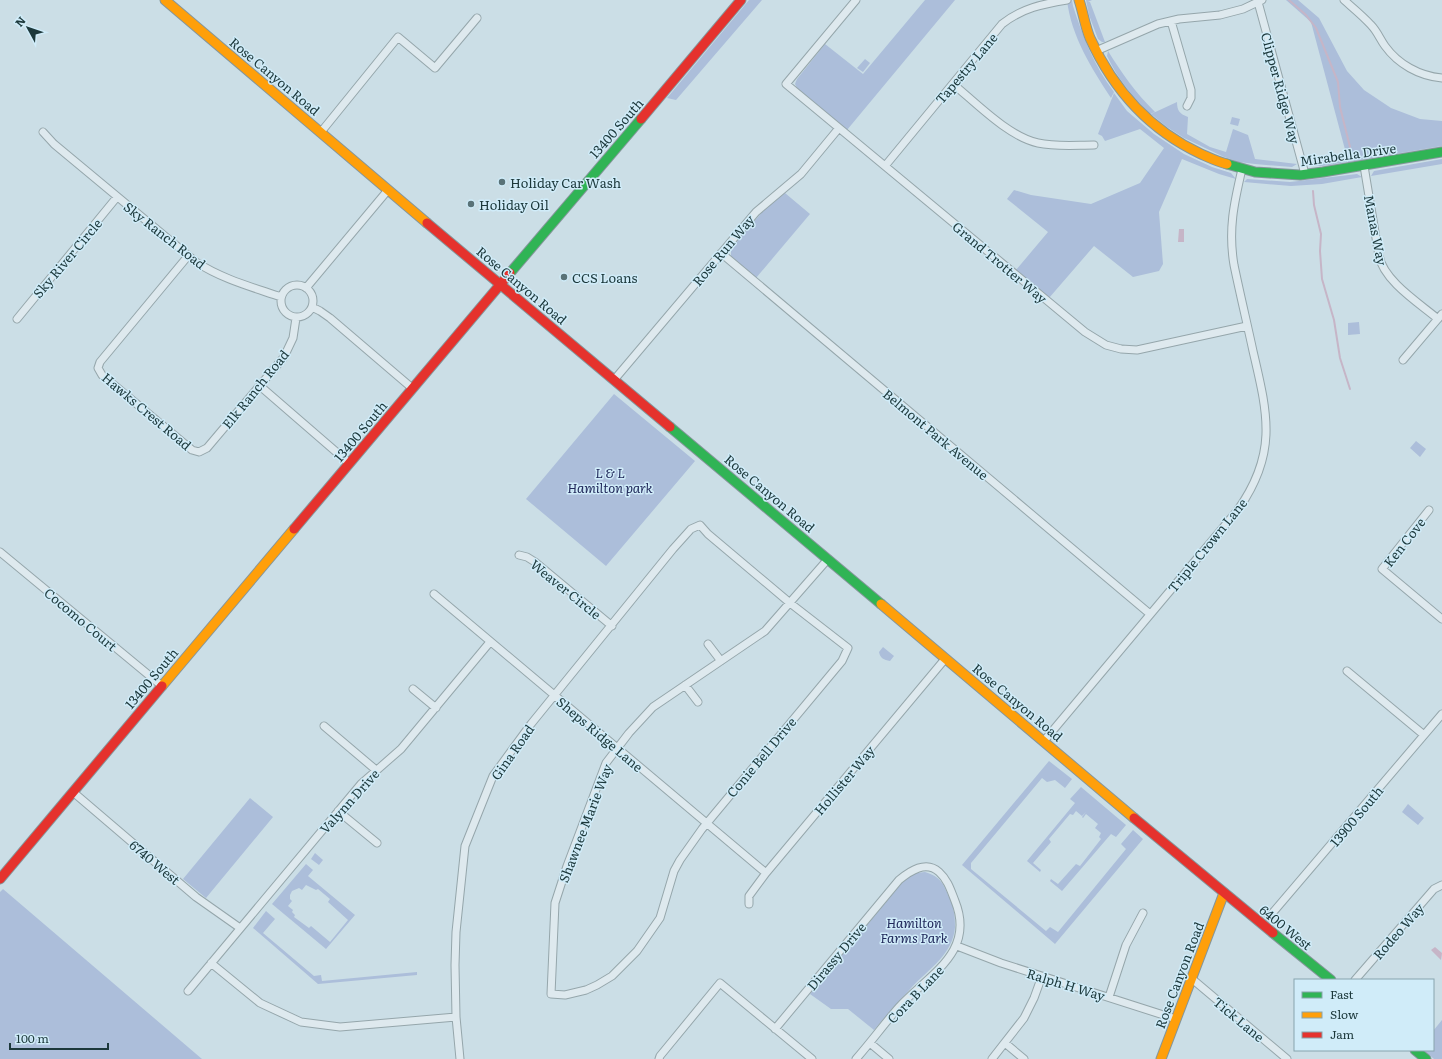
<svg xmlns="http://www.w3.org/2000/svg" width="1442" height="1059" font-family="Literata,serif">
	<rect width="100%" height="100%" fill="#cbdee6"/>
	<path fill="#acbeda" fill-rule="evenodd" d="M 749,0 L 762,0 L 676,100 L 667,98 Z
		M 925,0 L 955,0 L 847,130 L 798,90 L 795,84 L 797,79 L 825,44 L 863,74 Z
		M 1067,0 L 1072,0 L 1073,6 C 1083,37 1094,66 1114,92 L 1111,98 C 1092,69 1071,36 1067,0 Z
		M 1086,0 L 1092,0 L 1088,2 L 1090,2 L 1105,42 L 1102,42 L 1098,39 L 1089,15 Z
		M 1286,0 L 1298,0 L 1319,18 L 1347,71 L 1364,90 L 1391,108 L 1420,119 L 1442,121 L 1442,146 L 1348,162 L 1347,158 L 1347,162 C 1338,163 1314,170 1307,163 L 1347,157 L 1311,22 Z
		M 1108,51 C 1123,75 1135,92 1155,112 L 1150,114 C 1133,97 1117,78 1107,56 Z
		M 865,59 L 870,63 L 863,72 L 857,68 Z
		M 1114,93 L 1127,111 L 1154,134 L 1184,154 L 1212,167 L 1231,173 L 1236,179 L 1219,174 L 1182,159 L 1159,212 L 1163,264 L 1159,271 L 1133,277 L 1094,246 L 1049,298 L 1016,270 L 1048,232 L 1007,199 L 1014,190 L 1031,195 L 1091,204 L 1140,183 L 1164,148 L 1140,129 L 1105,141 L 1102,136 L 1098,134 Z
		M 1177,102 C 1177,111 1180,114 1188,117 L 1187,134 L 1210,147 L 1226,152 L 1233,129 L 1248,135 L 1255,159 L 1297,164 L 1292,167 L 1255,164 L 1239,162 L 1224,157 L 1184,138 L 1167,127 L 1151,114 Z
		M 1232,117 L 1240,119 L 1238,126 L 1230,124 Z
		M 1442,159 L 1442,164 L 1371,176 L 1374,171 Z
		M 1357,174 L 1362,177 L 1322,184 L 1291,186 L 1244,182 L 1247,179 L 1290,182 Z
		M 785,193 L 810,214 L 756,278 L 731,256 L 731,249 L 763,211 Z
		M 1359,322 L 1360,334 L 1348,335 L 1348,323 Z
		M 614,394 L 695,461 L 606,566 L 526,499 Z
		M 1416,441 L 1426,449 L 1420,457 L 1410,448 Z
		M 883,647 L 894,656 L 890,661 C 884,660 880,658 879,652 Z
		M 1049,761 L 1072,779 L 1065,788 L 1055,780 L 1047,782 L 1042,778 L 971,863 L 971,869 L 1046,931 L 1050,927 L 1058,932 L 1126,849 L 1121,844 L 1133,830 L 1143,839 L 1055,944 L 962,865 Z
		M 1081,787 L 1126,825 L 1116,837 L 1111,834 L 1062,891 L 1050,881 L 1051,879 L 1058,884 L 1076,864 L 1080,866 L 1101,839 L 1099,837 L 1101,833 L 1095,828 L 1098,824 L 1086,814 L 1083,818 L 1082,817 L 1086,812 L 1090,815 L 1086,812 L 1082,816 L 1076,811 L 1073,815 L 1070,814 L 1049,839 L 1051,842 L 1033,863 L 1041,870 L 1040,872 L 1027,861 L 1075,803 L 1070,799 Z
		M 250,798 L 273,817 L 206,898 L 183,879 Z
		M 1408,804 L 1424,818 L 1418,825 L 1402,812 Z
		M 315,853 L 323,860 L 319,865 L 311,859 Z
		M 306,864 L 313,870 L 308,876 L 355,915 L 326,949 L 272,904 ZM 306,885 L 316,890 L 318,889 L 330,899 L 328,902 L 348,920 L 330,942 L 311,926 L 309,928 L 294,917 L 295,915 L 292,912 L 293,910 L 288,906 L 292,901 L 290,899 L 290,895 L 292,891 L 299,888 L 302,890 Z
		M 925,872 C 941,877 943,883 949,897 C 954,906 955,917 955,927 C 953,954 930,968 912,987 C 899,1001 886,1016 874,1030 L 848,1009 L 831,1009 L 810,994 L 907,877 L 916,873 Z
		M 3,889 L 202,1059 L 0,1059 L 0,892 Z
		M 266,911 L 275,919 L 263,933 L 314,976 L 321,975 L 322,981 L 417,972 L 417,975 L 318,984 L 253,928 Z
		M 1442,1020 L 1442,1059 L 1434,1059 L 1424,1050 L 1433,1050 L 1433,1031 Z"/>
	<path fill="#c6b5c7" d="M 1179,229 L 1184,229 L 1184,242 L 1178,242 Z
		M 1435,947 L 1442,953 L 1441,960 L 1431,950 Z"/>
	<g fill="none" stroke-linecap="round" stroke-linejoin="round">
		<path stroke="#c6b5c7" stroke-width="2" d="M 1289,0 L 1306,15 L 1316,28 L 1338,82 L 1340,107 L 1350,147
			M 1313,191 L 1314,205 L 1321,234 L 1320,251 L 1322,279 L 1334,320 L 1340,358 L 1350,389"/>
		<g stroke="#95a6ab" stroke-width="9">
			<path id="street" d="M 856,0 L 786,84 L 1085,332 L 1106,345 L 1121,349 L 1137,350 L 1247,326
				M 1344,0 C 1353,8 1363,16 1371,25 C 1377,31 1380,39 1385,46 C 1398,64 1419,76 1442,78
				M 1258,2 L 1305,174
				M 1171,21 L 1191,90 L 1191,98 L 1187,106
				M 1096,51 L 1158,24 L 1179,19 L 1220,15 L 1243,9 L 1262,0
				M 953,84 C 976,103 1009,137 1038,143 C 1056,147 1076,145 1094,145
				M 43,132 L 54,144 L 196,262 C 222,279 252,287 281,297
				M 321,132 L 398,37 L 435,68 L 477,18
				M 885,166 L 1002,24 C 1022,8 1043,4 1067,0
				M 1364,166 L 1379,256 C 1384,281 1419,303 1438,319
				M 721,253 L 1150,614
				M 188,256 L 100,362 L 98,368 L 102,375 L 192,450 L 199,452 L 207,448 L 284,357 L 293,338 L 296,318
				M281 301a16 16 0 1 1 32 0a16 16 0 1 1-32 0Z
				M 306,288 L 388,190
				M 312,307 L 320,311 L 330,318 L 412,388
				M 17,319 L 117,197
				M 1403,360 L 1442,314
				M 614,380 L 756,212 L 801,174 L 839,128
				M 260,386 L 349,463
				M 1429,510 L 1382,569 L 1442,619
				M 0,552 L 162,686
				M 519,555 L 527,557 L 535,562 L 612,626
				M 434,594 L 766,873
				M 708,644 L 721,661
				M 1347,671 L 1424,735
				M 685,685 L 698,702
				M 413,689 L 436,708
				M 324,726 L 376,770
				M 1044,741 L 1237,511 C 1278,454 1268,415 1253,351 C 1247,323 1240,294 1234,265 C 1228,230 1234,203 1242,169
				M 73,792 L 196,897 L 240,928
				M 338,811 L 377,843
				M 749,904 L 749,896 L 766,873 L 945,659
				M 1269,917 L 1442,714
				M 957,946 L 1001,963 L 1176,1019
				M 211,963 L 260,1003 L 301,1022 L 340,1027 L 456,1017
				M 1191,978 L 1287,1059
				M 1355,980 L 1434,889 L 1442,885
				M 188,991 L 361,784 L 401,749 L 490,642
				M 1109,997 L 1126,945 L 1143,913
				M 775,1029 L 899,880 C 910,871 926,860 939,872 C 948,880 951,891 955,901 C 976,953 928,975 899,1007 C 884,1024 871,1042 856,1059
				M 870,1043 L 889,1059
				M 1005,1043 L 1024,1059
				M 460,1059 L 456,1017 L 455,965 L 456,932 L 465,846 L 493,776 L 531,724 L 673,549 L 691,529 L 700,525 L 708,534 L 790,603 L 848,648 L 842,661 L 702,829 L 680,860 L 674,871 L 660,918 L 637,951 L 612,976 L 597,985 L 586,990 L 565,995 L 551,994 L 555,903 L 567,866 L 606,763 L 629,733 L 653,707 L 765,631 L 828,559
				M 659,1059 L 660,1056 L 720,983 L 812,1059
				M 992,1059 L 1024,1018 L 1034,998 L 1042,976"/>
		</g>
		<g stroke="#85969b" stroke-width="11">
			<path id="fast" d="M 1227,164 L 1255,172 L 1300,175 L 1323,172 L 1442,152
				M 510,273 L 641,119
				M 670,427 L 881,604
				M 1273,933 L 1331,980
				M 1415,1050 L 1426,1059"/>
		</g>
		<g stroke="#85969b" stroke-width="11">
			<path id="slow" d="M 165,0 L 427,223
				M 1079,0 C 1083,12 1085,26 1090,38 C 1113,89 1150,130 1201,154 C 1210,158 1218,162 1227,164
				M 881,604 L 1134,818
				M 162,686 L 294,529
				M 1161,1059 L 1224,893"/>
		</g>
		<g stroke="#85969b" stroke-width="11">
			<path id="jam" d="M 641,119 L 741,0
				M 427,223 L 670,427
				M 294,529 L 510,273
				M 1134,818 L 1273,933
				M 0,879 L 162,686"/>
		</g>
		<use href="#street" stroke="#dee9ee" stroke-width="7"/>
		<use href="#fast" stroke="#30b455" stroke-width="9"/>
		<use href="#slow" stroke="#ff9f0a" stroke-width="9"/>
		<use href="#jam" stroke="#e5322d" stroke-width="9"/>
	</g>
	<g fill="#597277" stroke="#d0ecf9" stroke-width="1.5">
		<circle cx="502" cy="182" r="4"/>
		<circle cx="471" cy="204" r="4"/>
		<circle cx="564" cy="277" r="4"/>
	</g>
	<g text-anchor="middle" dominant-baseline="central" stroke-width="3" stroke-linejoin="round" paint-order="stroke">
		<g font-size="13" fill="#1c383b" stroke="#d0ecf9">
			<text transform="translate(966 68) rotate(-50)">Tapestry Lane</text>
			<text transform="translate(275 76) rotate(40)">Rose Canyon Road</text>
			<text transform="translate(1281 88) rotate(75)">Clipper Ridge Way</text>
			<text transform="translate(616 128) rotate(-49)">13400 South</text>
			<text transform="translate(1348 154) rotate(-8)">Mirabella Drive</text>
			<text transform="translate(1376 230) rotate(79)">Manas Way</text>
			<text transform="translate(165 235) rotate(38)">Sky Ranch Road</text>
			<text transform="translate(723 250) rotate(-50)">Rose Run Way</text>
			<text transform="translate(67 258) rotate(-50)">Sky River Circle</text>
			<text transform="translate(1000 262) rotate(40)">Grand Trotter Way</text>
			<text transform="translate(522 285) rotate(40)">Rose Canyon Road</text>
			<text transform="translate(255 389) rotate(-51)">Elk Ranch Road</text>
			<text transform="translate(147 411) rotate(40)">Hawks Crest Road</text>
			<text transform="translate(360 431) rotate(-50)">13400 South</text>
			<text transform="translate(936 434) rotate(40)">Belmont Park Avenue</text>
			<text transform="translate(770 493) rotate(40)">Rose Canyon Road</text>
			<text transform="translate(1404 542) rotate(-52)">Ken Cove</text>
			<text transform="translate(1207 545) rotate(-51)">Triple Crown Lane</text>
			<text transform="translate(566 589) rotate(39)">Weaver Circle</text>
			<text transform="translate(81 619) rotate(40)">Cocomo Court</text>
			<text transform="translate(151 678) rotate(-50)">13400 South</text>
			<text transform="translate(1018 702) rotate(40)">Rose Canyon Road</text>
			<text transform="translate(600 734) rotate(40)">Sheps Ridge Lane</text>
			<text transform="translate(512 752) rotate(-55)">Gina Road</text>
			<text transform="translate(761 757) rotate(-50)">Conie Bell Drive</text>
			<text transform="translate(844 780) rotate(-50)">Hollister Way</text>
			<text transform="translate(349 801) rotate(-48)">Valynn Drive</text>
			<text transform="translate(1356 816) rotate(-50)">13900 South</text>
			<text transform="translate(585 823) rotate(-69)">Shawnee Marie Way</text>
			<text transform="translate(155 862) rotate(40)">6740 West</text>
			<text transform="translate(1286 927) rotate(39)">6400 West</text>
			<text transform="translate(1398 931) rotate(-49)">Rodeo Way</text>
			<text transform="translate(836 956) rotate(-50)">Dirassy Drive</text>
			<text transform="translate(1179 975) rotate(-69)">Rose Canyon Road</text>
			<text transform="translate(1066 984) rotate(17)">Ralph H Way</text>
			<text transform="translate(915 994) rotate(-46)">Cora B Lane</text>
			<text transform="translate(1239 1019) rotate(40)">Tick Lane</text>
		</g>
		<g font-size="13" fill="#1c383b" stroke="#d0ecf9" text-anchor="start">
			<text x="510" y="182">Holiday Car Wash</text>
			<text x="479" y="204">Holiday Oil</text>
			<text x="572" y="277">CCS Loans</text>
		</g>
		<g font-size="13" font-style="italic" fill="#20285a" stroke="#d0ecf9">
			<text x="610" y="472">L &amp; L<tspan x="610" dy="15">Hamilton park</tspan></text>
			<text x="914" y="922">Hamilton<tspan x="914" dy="15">Farms Park</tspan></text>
		</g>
	</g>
	<rect x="1294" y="979" width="140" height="72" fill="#d0ecf9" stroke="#88a4ad"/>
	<rect x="1302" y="992" width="20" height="6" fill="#30b455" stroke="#88a4ad"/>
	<text x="1330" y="999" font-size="12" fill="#1c383b">Fast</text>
	<rect x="1302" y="1012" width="20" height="6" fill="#ff9f0a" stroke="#88a4ad"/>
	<text x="1330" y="1019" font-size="12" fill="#1c383b">Slow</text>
	<rect x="1302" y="1032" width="20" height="6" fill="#e5322d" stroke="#88a4ad"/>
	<text x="1330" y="1039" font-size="12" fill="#1c383b">Jam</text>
	<g transform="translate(28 28) rotate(310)" stroke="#d0ecf9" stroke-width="3" paint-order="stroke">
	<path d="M0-3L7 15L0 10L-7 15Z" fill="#1c383b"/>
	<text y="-6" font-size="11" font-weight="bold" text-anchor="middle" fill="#1c383b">N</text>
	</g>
	<path d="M10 1043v6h98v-6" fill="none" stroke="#1c383b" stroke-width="2"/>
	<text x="16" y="1043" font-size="12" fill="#1c383b" stroke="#d0ecf9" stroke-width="3" paint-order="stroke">100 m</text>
</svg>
